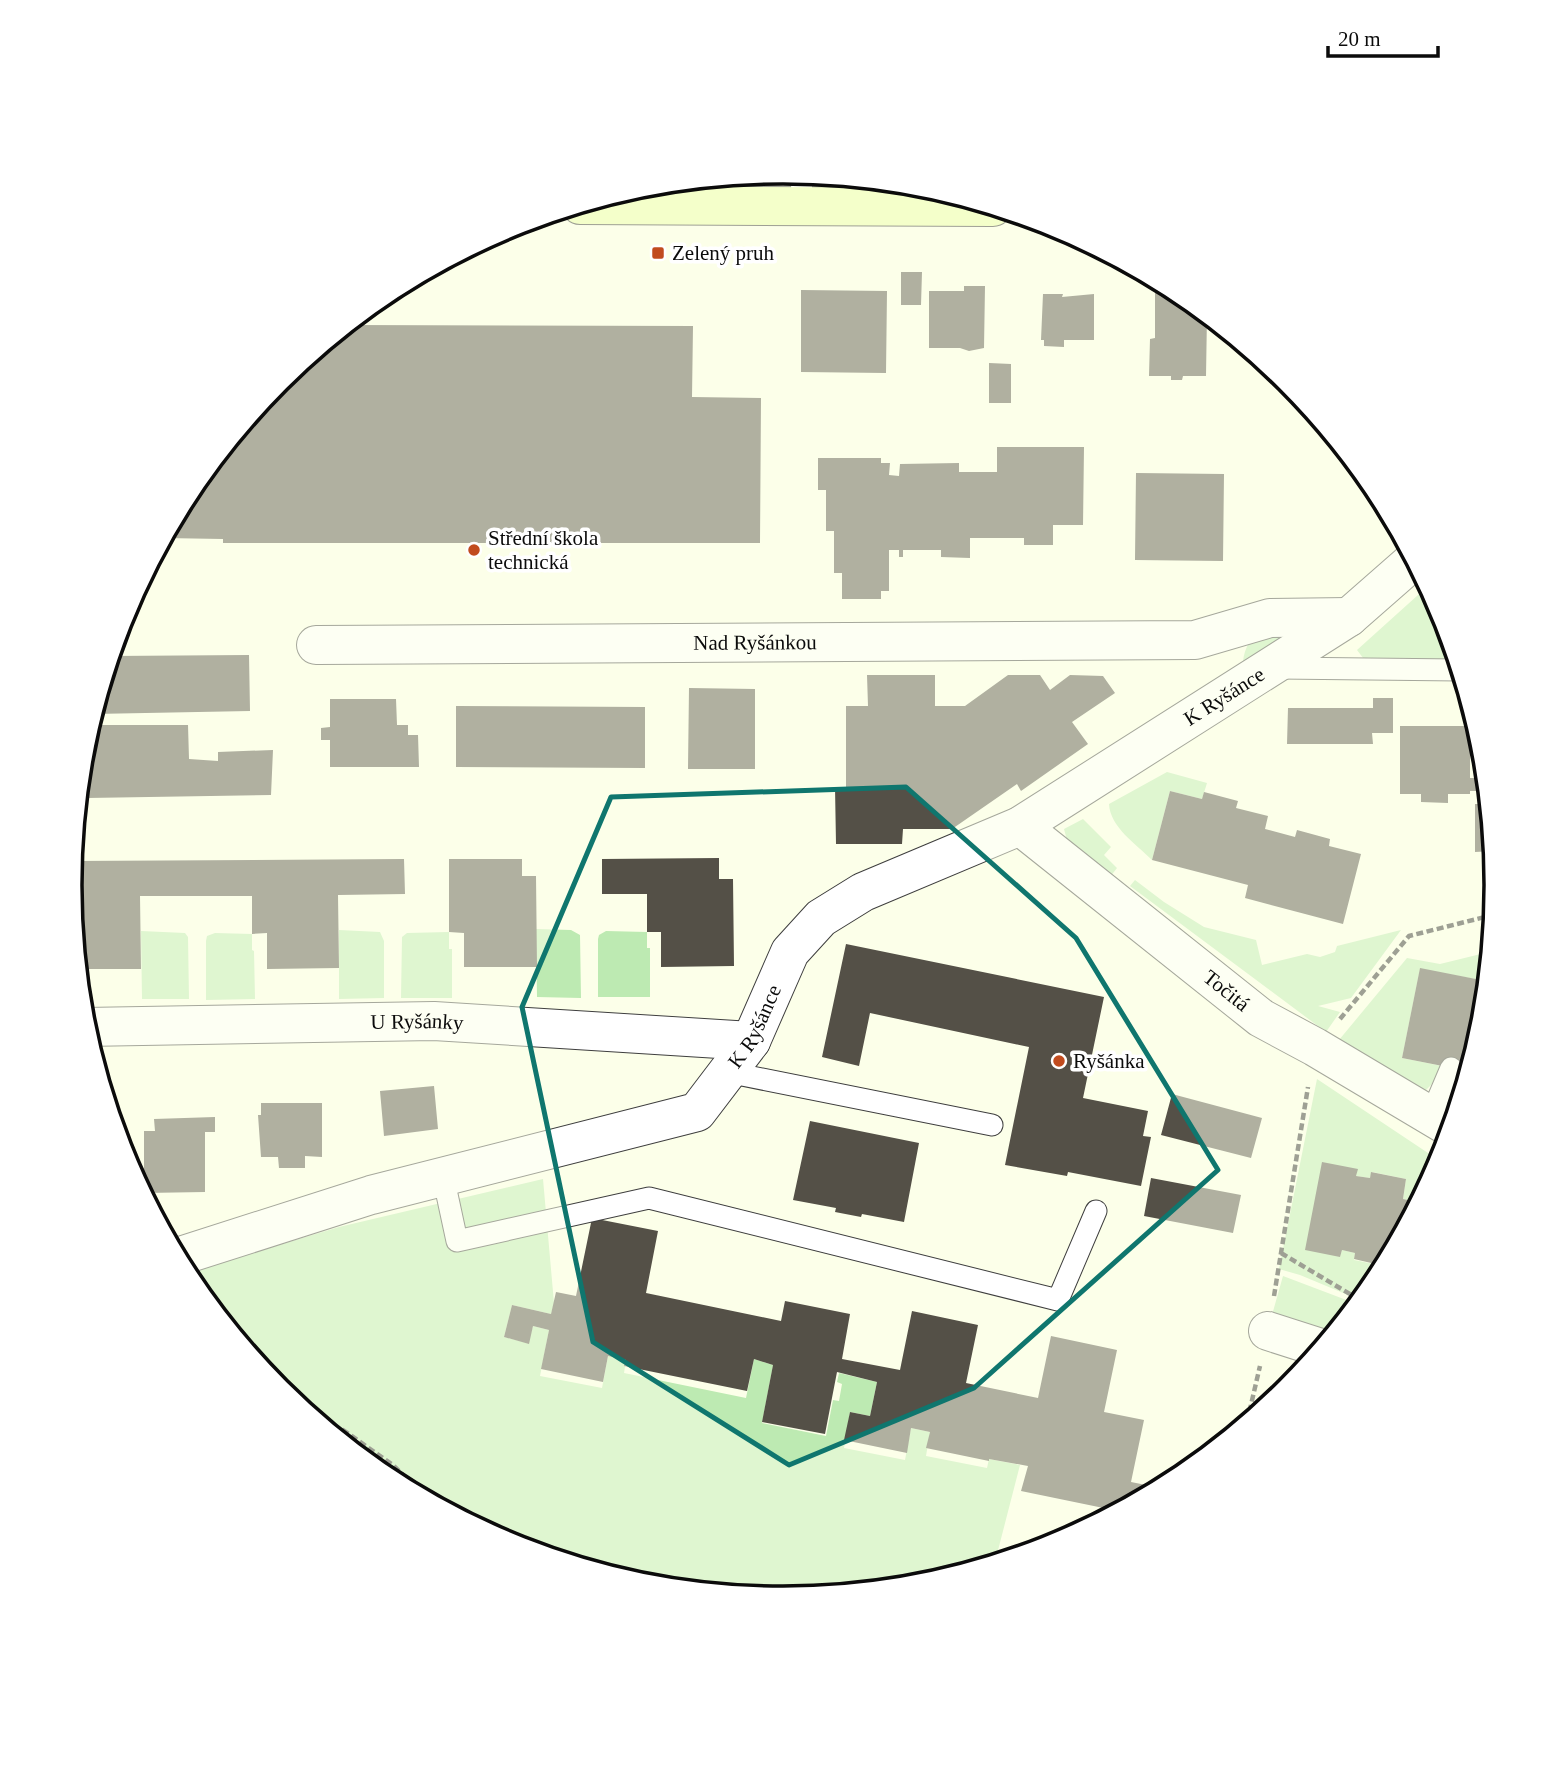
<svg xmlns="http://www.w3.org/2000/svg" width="1566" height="1770" font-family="Georgia,serif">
	<rect width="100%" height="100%" fill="#fcffe9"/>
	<path fill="#bdeab2" d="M 1428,586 L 1442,613 L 1456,660 L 1373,671 L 1357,650 Z
		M 1260,630 L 1309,633 L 1243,671 C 1242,653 1247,642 1260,630 Z
		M 1167,772 L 1207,783 L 1202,799 L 1170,791 L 1152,860 C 1136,844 1110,827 1109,804 Z
		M 1083,819 L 1111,847 L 1104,855 L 1117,868 L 1110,877 L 1068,844 L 1064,829 Z
		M 1135,880 L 1164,902 L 1204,927 L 1256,940 L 1262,965 L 1307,954 L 1320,957 L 1335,952 L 1337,946 L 1401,930 L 1351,998 L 1318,1006 L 1340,1012 L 1326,1032 L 1130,886 Z
		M 536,929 L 571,930 L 580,935 L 581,998 L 537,997 Z
		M 339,930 L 380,932 L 384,941 L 384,998 L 339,999 Z
		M 141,931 L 185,933 L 188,937 L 189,999 L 142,999 Z
		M 606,931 L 647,932 L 647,948 L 650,948 L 650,997 L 598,997 L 598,939 L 599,935 Z
		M 449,932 L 449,949 L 452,949 L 452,998 L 401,998 L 402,937 L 407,933 Z
		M 215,933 L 252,934 L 252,950 L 254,951 L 255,999 L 206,1000 L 206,941 L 207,936 Z
		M 1489,952 L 1486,981 L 1420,969 L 1402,1058 L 1442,1066 L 1440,1076 L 1423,1093 L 1339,1040 L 1407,958 L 1440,964 Z
		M 1317,1079 L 1440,1161 L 1418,1202 L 1403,1199 L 1406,1179 L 1372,1172 L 1370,1178 L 1356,1176 L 1357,1169 L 1340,1257 L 1342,1250 L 1355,1253 L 1354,1260 L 1384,1266 L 1376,1281 L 1360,1300 L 1300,1275 L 1279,1269 Z
		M 543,1179 L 554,1303 L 551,1314 L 512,1305 L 504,1337 L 528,1343 L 533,1326 L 549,1330 L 540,1376 L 602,1388 L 608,1356 L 626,1360 L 624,1373 L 746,1398 L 754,1359 L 773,1365 L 762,1423 L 826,1436 L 833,1400 L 839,1401 L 842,1384 L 837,1382 L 839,1373 L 877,1382 L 870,1416 L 850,1412 L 844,1448 L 905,1460 L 911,1428 L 930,1432 L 926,1456 L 987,1468 L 989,1459 L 1020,1465 L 995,1562 L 922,1584 L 783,1598 L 644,1584 L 510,1544 L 411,1491 L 357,1439 L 331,1425 L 319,1422 L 279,1389 L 186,1273 L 339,1227 Z
		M 1283,1276 L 1357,1304 L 1332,1334 L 1272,1315 Z"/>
	<path fill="#545047" d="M 901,272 L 922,272 L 921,305 L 901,305 Z
		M 964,286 L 985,286 L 984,348 L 969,351 L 960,348 L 929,348 L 929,291 L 964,291 Z
		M 801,290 L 887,291 L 886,373 L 801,372 Z
		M 1155,292 L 1179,292 L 1207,315 L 1206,376 L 1183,376 L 1182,380 L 1171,380 L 1171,376 L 1149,376 L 1150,339 L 1155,338 Z
		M 1043,294 L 1063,294 L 1062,297 L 1094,294 L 1094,340 L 1064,340 L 1064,347 L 1044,346 L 1044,340 L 1041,340 Z
		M 346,325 L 693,326 L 692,397 L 761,398 L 760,543 L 223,543 L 223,539 L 164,538 L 190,489 L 279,381 Z
		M 1261,360 L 1278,373 L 1266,373 L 1266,369 L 1261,369 Z
		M 989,363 L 1011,364 L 1011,403 L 989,403 Z
		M 997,447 L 1084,447 L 1083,525 L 1053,525 L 1053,545 L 1024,545 L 1024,538 L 970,538 L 970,558 L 941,557 L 941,550 L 903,550 L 903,557 L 899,557 L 899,550 L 889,550 L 889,591 L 881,591 L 881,599 L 842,599 L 842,573 L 834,573 L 834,531 L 826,531 L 826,490 L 818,490 L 818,458 L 881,458 L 881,463 L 890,463 L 889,475 L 899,476 L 900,464 L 959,463 L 959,472 L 997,472 Z
		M 1136,473 L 1224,474 L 1223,561 L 1135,560 Z
		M 249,655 L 250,711 L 93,714 L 111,656 Z
		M 867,675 L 935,675 L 935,706 L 965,706 L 1008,675 L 1040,675 L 1050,690 L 1070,675 L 1103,676 L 1115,693 L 1072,722 L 1088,744 L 1021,791 L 1017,784 L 952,829 L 903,829 L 902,844 L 836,844 L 835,787 L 846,787 L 846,706 L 868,706 Z
		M 689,688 L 755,689 L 755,769 L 688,769 Z
		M 1373,698 L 1393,698 L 1393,733 L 1372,733 L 1373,744 L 1287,744 L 1288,708 L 1373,708 Z
		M 330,699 L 396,699 L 397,725 L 408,725 L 408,735 L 418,735 L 419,767 L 330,767 L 330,740 L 321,740 L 321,728 L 330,727 Z
		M 456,706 L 645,707 L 645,768 L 456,767 Z
		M 90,725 L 188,725 L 189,759 L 218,761 L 218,752 L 273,750 L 271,795 L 87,798 Z
		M 1400,726 L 1470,726 L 1470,778 L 1486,778 L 1487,791 L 1470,791 L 1470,794 L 1448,794 L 1448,803 L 1421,802 L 1421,794 L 1400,794 Z
		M 1170,791 L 1202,799 L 1204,792 L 1238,801 L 1236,808 L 1268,816 L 1265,829 L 1295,837 L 1297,830 L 1330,839 L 1329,846 L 1361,854 L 1343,924 L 1245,898 L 1248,885 L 1152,860 Z
		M 1475,804 L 1488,804 L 1493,851 L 1475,852 Z
		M 719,858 L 719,879 L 733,879 L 734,966 L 661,967 L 661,932 L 647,932 L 647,894 L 602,894 L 602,859 Z
		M 404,859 L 405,894 L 338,895 L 339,968 L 267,969 L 267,933 L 252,934 L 252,896 L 140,896 L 141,969 L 78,969 L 70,885 L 72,861 Z
		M 449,859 L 522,859 L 522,876 L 536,876 L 537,967 L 464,967 L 464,933 L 449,932 Z
		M 846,944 L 1104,997 L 1083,1098 L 1148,1111 L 1143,1136 L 1151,1137 L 1141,1186 L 1068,1172 L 1067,1176 L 1005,1165 L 1029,1047 L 870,1013 L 859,1066 L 822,1057 Z
		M 1420,968 L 1486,981 L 1482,1024 L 1468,1071 L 1402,1058 Z
		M 434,1086 L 438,1129 L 384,1136 L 380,1091 Z
		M 1172,1094 L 1262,1118 L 1251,1158 L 1161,1135 Z
		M 261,1103 L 322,1103 L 322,1157 L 305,1156 L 305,1168 L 279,1168 L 278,1157 L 261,1157 L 258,1115 L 261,1115 Z
		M 215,1117 L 215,1132 L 205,1132 L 205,1192 L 144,1193 L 144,1131 L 155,1131 L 154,1119 Z
		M 810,1121 L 919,1143 L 904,1222 L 862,1214 L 861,1217 L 835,1212 L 836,1208 L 793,1200 Z
		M 1322,1162 L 1358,1169 L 1356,1176 L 1370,1178 L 1371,1172 L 1406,1179 L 1403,1199 L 1418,1202 L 1384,1266 L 1354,1259 L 1355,1253 L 1342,1250 L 1340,1257 L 1305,1250 Z
		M 1151,1178 L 1241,1195 L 1233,1233 L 1144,1216 Z
		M 592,1218 L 658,1231 L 646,1293 L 781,1321 L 785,1301 L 850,1314 L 842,1359 L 900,1370 L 912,1311 L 978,1325 L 966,1383 L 1038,1398 L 1051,1336 L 1117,1350 L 1104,1412 L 1144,1420 L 1131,1482 L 1151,1486 L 1150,1494 L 1118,1511 L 1021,1491 L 1028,1466 L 989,1459 L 989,1461 L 926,1448 L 930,1432 L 911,1428 L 907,1453 L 844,1440 L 850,1412 L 870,1416 L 877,1382 L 837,1372 L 825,1434 L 762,1422 L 773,1365 L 754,1359 L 747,1391 L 624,1366 L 626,1360 L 608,1356 L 603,1382 L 541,1369 L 549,1330 L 533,1326 L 529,1344 L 504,1337 L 512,1305 L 551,1314 L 556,1292 L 576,1296 Z"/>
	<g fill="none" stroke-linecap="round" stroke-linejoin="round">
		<g stroke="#3e3e3e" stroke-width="23">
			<path id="lane" d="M 801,206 L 802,174
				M 1278,668 L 1459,670
				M 727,1072 L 992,1125
				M 1431,1115 L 1451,1068
				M 443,1176 L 457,1241 L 649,1198 L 1058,1300 L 1096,1211"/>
		</g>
		<g stroke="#3e3e3e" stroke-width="40">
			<g id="street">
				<path id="s1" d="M 316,645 L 1195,640 L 1270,618 L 1349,617"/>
				<path id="s2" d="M 1020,826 L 1261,1018 L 1315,1047 L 1451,1128"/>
				<path id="s3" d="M 85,1027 L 434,1021 L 751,1041"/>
				<path id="s4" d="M 177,1257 L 371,1195 L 697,1112 L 751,1041 L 790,952 L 821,918 L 863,892 L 1020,826 L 1349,617 L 1414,560"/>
				<path d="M 1268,1331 L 1321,1348"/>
			</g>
		</g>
		<g stroke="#2d2d2d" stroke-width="40">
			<path id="secondary" d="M 580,205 L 993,207"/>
		</g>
		<path stroke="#2d2d2d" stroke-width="4.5" stroke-dasharray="7 3.5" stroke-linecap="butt" d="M 1340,1019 L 1409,936 L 1493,915
			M 1281,1253 L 1360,1300
			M 1274,1296 L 1308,1087
			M 1247,1422 L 1260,1366
			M 322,1425 L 343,1430 L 393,1465 L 428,1500"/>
		<use href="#lane" stroke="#fff" stroke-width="21"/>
		<use href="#street" stroke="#fff" stroke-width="38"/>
		<use href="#secondary" stroke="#ecffa4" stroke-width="38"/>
	</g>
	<path d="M0 0H1566V1770H0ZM 906,787 L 1076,938 L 1218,1170 L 974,1388 L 789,1465 L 593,1342 L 522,1007 L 611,797 Z" fill="#fcffe9" fill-opacity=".55" fill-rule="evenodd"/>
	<path fill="none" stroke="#0f766e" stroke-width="5" stroke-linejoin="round" d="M 906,787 L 1076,938 L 1218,1170 L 974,1388 L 789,1465 L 593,1342 L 522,1007 L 611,797 Z"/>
	<g fill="#c14b1e" stroke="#fff" stroke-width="2.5">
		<rect x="651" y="246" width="14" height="14" rx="3.5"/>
		<circle cx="474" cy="550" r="7"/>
		<circle cx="1059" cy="1061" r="7"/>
	</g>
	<g text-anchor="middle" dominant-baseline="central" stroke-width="7" stroke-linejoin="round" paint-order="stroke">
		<g font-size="21" fill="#0b0b0b" stroke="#fff" text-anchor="start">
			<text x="672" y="253">Zelený pruh</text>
			<text x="488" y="538">Střední škola<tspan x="488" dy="24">technická</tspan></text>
			<text x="1073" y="1061">Ryšánka</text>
		</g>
		<g font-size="21" fill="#0b0b0b" stroke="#fff">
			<text stroke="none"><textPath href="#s1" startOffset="439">Nad Ryšánkou</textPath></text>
			<text stroke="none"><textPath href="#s4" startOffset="1234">K Ryšánce</textPath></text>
			<text stroke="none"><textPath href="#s2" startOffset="264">Točitá</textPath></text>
			<text stroke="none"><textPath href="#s3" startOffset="332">U Ryšánky</textPath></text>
			<text stroke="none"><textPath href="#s4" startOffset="644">K Ryšánce</textPath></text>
		</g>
	</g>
	<path d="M0 0H1566V1770H0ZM82 885a701 701 0 1 1 1402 0a701 701 0 1 1-1402 0Z" fill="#fff" fill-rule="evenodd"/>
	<path fill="none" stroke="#0b0b0b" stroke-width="3.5" d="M82 885a701 701 0 1 1 1402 0a701 701 0 1 1-1402 0Z"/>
	<path d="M1328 46v10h110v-10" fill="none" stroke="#0b0b0b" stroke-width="3.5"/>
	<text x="1338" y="46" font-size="21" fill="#0b0b0b" stroke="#ffffff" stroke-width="5" paint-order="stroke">20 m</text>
</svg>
